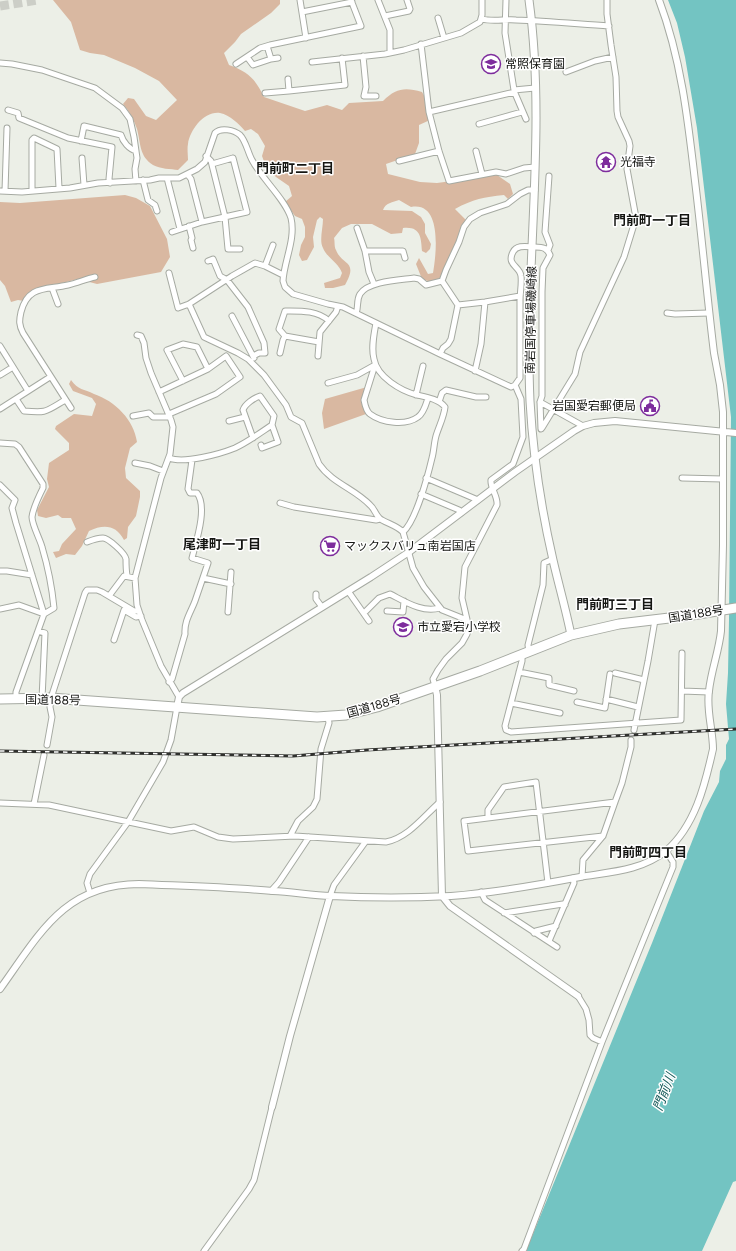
<svg xmlns="http://www.w3.org/2000/svg" width="736" height="1251" font-family="Figtree,'Noto Sans JP',sans-serif">
	<rect width="100%" height="100%" fill="#ecefe7"/>
	<path fill="#d9b8a1" d="M 53,0 L 280,0 L 280,4 L 271,13 L 241,34 L 235,42 L 224,53 L 229,65 C 249,72 255,79 264,97 L 305,111 L 327,105 L 342,110 L 349,103 L 383,101 C 396,88 405,87 422,92 L 427,101 L 430,120 L 419,125 L 419,143 L 415,154 L 386,164 L 388,174 L 420,182 L 437,183 L 497,175 L 510,184 L 513,194 L 508,199 L 504,195 C 484,197 473,199 455,209 L 466,220 L 450,255 L 442,276 L 436,281 L 431,282 L 422,279 L 416,264 L 419,258 L 428,274 L 433,273 C 436,256 443,201 411,207 L 399,200 C 393,202 385,203 383,210 L 412,211 L 421,217 L 425,224 L 425,233 L 431,244 L 430,249 L 426,253 L 422,251 C 421,238 421,226 403,228 L 402,233 L 391,234 L 372,224 L 351,224 L 342,228 L 334,238 C 335,241 334,247 336,250 C 342,266 359,260 345,285 L 333,288 L 325,288 L 324,283 L 340,278 L 342,273 C 339,263 327,258 323,248 C 319,241 323,228 323,219 L 320,217 L 317,220 L 313,237 L 314,247 L 307,260 L 302,261 L 299,255 L 301,245 L 305,237 L 305,227 L 302,219 L 295,216 L 285,202 L 292,196 L 289,186 L 276,177 L 266,167 L 262,156 L 265,146 L 258,134 L 251,129 L 245,131 C 239,124 230,115 220,113 C 204,111 190,130 188,144 C 187,149 188,155 188,160 L 178,170 C 171,169 160,169 153,165 C 139,156 141,144 137,129 C 134,120 129,111 123,104 L 128,98 L 134,99 L 146,116 L 156,120 L 177,100 L 159,81 L 135,68 L 104,55 L 90,53 L 80,50 L 71,22 Z
		M 125,195 L 136,198 L 150,206 L 167,239 L 170,257 L 161,272 L 97,284 L 78,279 L 35,290 L 24,301 L 18,300 L 11,302 L 5,286 L 0,280 L 0,202 L 20,203 Z
		M 71,380 C 78,390 84,389 94,394 C 115,401 134,420 137,442 L 130,448 L 125,468 L 126,478 L 140,491 L 140,497 L 136,516 L 128,527 L 127,538 L 124,540 C 116,525 104,524 89,531 L 82,546 L 75,555 L 66,554 L 56,558 L 53,552 L 59,551 L 62,544 L 76,529 L 71,518 L 62,518 L 58,515 L 46,518 L 38,516 L 37,510 L 49,487 L 47,479 L 49,463 L 69,450 L 69,443 L 55,429 L 56,426 L 74,414 L 92,416 L 96,404 L 92,398 L 73,391 L 69,384 Z
		M 367,387 C 363,397 361,404 366,414 L 324,429 L 322,413 L 325,399 Z"/>
	<path fill="#73c4c2" d="M 668,0 L 736,0 L 736,1181 L 733,1182 L 702,1251 L 526,1251 L 652,943 L 704,811 L 719,782 L 720,771 L 726,759 L 726,745 L 729,739 L 726,704 L 728,673 L 729,620 L 731,417 L 697,128 L 685,57 L 677,23 Z"/>
	<g fill="none" stroke-linecap="round" stroke-linejoin="round">
		<path stroke="#cccec7" stroke-width="9" stroke-dasharray="9 4.5" stroke-linecap="butt" d="M 0,6 L 38,0"/>
		<g stroke="#a6aaa2" stroke-width="7">
			<path id="minor" d="M 300,0 L 306,38
				M 378,0 L 390,30 L 390,53
				M 506,0 L 505,33 L 514,90 L 535,88
				M 302,12 L 352,2
				M 385,16 L 409,11 L 410,9 L 407,0
				M 438,18 L 444,38
				M 482,19 C 492,22 505,19 516,20 C 547,21 578,24 609,26
				M 421,44 L 429,112 L 439,151 L 449,181 L 496,172 L 506,174 L 524,168 L 535,167
				M 267,46 L 271,59 L 278,58
				M 363,56 L 366,87 L 364,96 L 376,96
				M 247,57 L 253,65 L 271,59
				M 312,62 L 385,54 L 404,50 L 461,33 L 480,22 L 482,15 L 482,0
				M 0,63 L 12,64 L 42,70 L 95,88 L 122,108 L 130,119 L 134,137 L 137,158 L 135,169 L 136,181
				M 236,64 L 260,48 L 270,45 L 361,26 L 351,0
				M 566,72 L 595,61 L 613,57
				M 289,91 L 345,85 L 342,58
				M 514,91 L 526,119
				M 265,93 L 289,91 L 288,79
				M 8,110 L 18,113 L 19,118 L 68,138 L 112,147 L 109,179 L 110,183
				M 429,112 L 515,92
				M 479,124 L 522,112
				M 81,141 L 84,126 L 121,135 C 123,142 129,149 136,151
				M 476,151 L 482,174
				M 206,156 L 211,161 L 225,217 L 228,249 L 240,249
				M 82,158 L 84,185
				M 399,161 L 439,151
				M 188,175 L 191,179 L 202,222
				M 167,178 L 180,229
				M 143,180 L 148,200 L 155,205 L 157,211
				M 0,191 L 22,192 L 70,188 L 98,183 L 150,180 L 159,178 L 179,178 L 197,169 L 205,162 L 215,133 C 221,127 234,130 240,135 C 246,141 248,153 252,160 C 262,179 285,199 291,218 C 296,239 284,261 283,281 L 285,287 L 293,294 L 328,304 L 343,307 L 440,354 L 511,387 L 515,385 L 520,378 C 520,352 520,326 520,301 C 520,292 522,284 521,276 C 520,266 506,265 513,252 C 517,244 528,247 535,247 C 543,247 547,248 550,255 L 543,268 L 542,292 L 542,396 L 540,402 L 541,429
				M 5,191 L 7,128
				M 32,191 L 32,140 L 34,138 L 57,149 L 59,188
				M 189,226 L 192,238 L 191,240 L 193,248
				M 357,228 L 365,251 L 369,272 L 374,284
				M 172,232 L 202,222 L 247,212 L 233,158 L 212,164
				M 548,250 L 550,245 L 545,232 L 549,176
				M 365,251 L 403,251 L 405,258
				M 208,261 L 213,259 L 220,276 L 227,280 L 248,307 L 264,343 L 265,353 L 259,353 L 253,356
				M 265,266 L 273,245
				M 169,273 L 178,308 L 189,304 L 232,276 L 255,263 L 265,266 L 283,275
				M 442,281 L 446,270 L 459,242 L 464,227 L 470,219 L 480,213 L 507,204 L 520,194 L 528,190 L 535,190
				M 52,288 L 58,304
				M 189,304 L 204,337 L 238,353 L 248,359 L 264,375 L 286,405 L 291,417 L 302,423 L 319,464 C 332,483 355,489 370,505 C 375,509 376,517 382,520 C 389,524 397,526 403,532 L 413,568 L 424,587 L 442,610 L 467,620
				M 458,305 L 485,302 L 520,296
				M 356,313 C 359,306 356,301 360,294 C 368,281 400,280 414,278 L 419,279 L 426,285 L 442,281 L 458,305 L 451,339 L 448,344 L 443,348 L 440,354
				M 667,313 L 675,314 L 709,313
				M 232,316 L 254,358
				M 376,323 C 374,334 371,348 374,359 C 377,377 401,391 417,395 C 426,397 439,399 445,407 C 444,417 439,426 436,436 C 434,443 434,451 432,458 C 428,475 416,521 403,532
				M 137,335 L 141,336 L 144,343 L 146,358 L 151,373 L 171,420 L 173,427 L 170,454 L 161,478 L 135,578 L 137,605 L 142,620 L 161,666 L 179,697
				M 319,342 L 285,336 L 279,329 L 285,311 C 300,311 317,310 329,321
				M 0,346 L 28,391
				M 280,353 L 283,340 L 285,336
				M 318,356 L 320,332 L 336,312 L 338,306
				M 475,371 L 481,344 L 485,302
				M 0,375 L 13,367
				M 183,381 L 167,350 L 183,344 L 197,347 L 208,369
				M 328,383 L 357,375 L 375,365 L 364,400 C 365,405 366,411 370,414 C 382,423 406,426 418,417 C 424,413 426,404 428,398
				M 159,392 L 208,369 L 226,356 L 240,377 L 216,394 L 169,414
				M 416,395 L 423,366
				M 16,399 L 24,411 C 47,413 45,412 65,400
				M 439,402 L 442,393 L 446,390 L 476,397 L 486,397
				M 540,402 L 583,426
				M 71,408 L 23,333 C 19,325 19,321 21,312 C 28,285 46,290 68,285 C 77,283 86,279 95,277
				M 0,409 L 50,377
				M 133,416 L 149,413 L 153,417 L 170,417
				M 229,421 L 245,417
				M 542,428 L 575,374 L 580,352 L 624,257 L 636,218 L 627,169 L 630,146 L 629,141 L 618,117 L 617,111 L 616,77 L 611,45 L 607,14 L 607,0
				M 253,438 L 243,410 C 245,404 254,398 260,396 L 274,416 L 272,425
				M 0,443 L 15,444 L 19,447 L 43,484 L 43,488 C 39,496 33,508 32,517 C 32,525 40,539 42,547 C 48,567 52,587 54,608 L 44,614 L 19,605 L 0,609
				M 169,458 C 184,464 220,454 235,448 C 248,442 260,433 272,425 L 278,442 L 262,448 L 261,445
				M 135,463 L 150,466 L 163,471
				M 426,478 L 478,500
				M 682,478 L 723,479
				M 0,485 L 15,500 L 12,508 L 16,523 L 44,614 L 16,692 L 16,699
				M 421,494 L 459,510 L 461,513
				M 280,503 L 294,507 L 376,520 L 380,519
				M 87,542 C 92,540 97,538 103,538 C 108,538 125,553 126,559 C 126,564 126,570 127,575
				M 0,571 L 7,571 L 32,575
				M 203,578 L 231,584
				M 348,591 L 369,621
				M 316,594 L 316,599 L 322,607
				M 109,596 L 124,576 L 135,578
				M 387,611 L 403,612 L 404,601
				M 228,612 L 231,572
				M 364,613 L 379,598 L 390,594 C 406,602 422,613 440,608
				M 38,631 L 45,633 L 42,699
				M 114,640 L 124,610 L 136,617 L 141,616
				M 529,652 L 528,645 L 543,585 L 544,563 L 553,559
				M 522,654 L 522,661 L 505,726 L 506,730 L 511,732 L 681,720 L 682,653
				M 519,672 L 549,678 L 549,685 L 574,691
				M 615,673 L 644,680
				M 169,682 L 172,679 L 185,634 C 184,621 191,612 195,601 L 208,563 L 192,558 C 196,542 208,507 197,493 L 190,493 L 188,489 L 192,460
				M 435,686 L 433,679 L 438,670 L 446,659 L 462,643 L 467,634 L 469,628 L 462,598 L 465,567 L 497,505 C 498,496 490,488 491,480 L 513,464 L 523,437 L 521,399 L 515,385
				M 682,691 L 709,692
				M 606,699 L 638,707
				M 577,702 L 605,708 L 610,674
				M 511,703 L 560,713
				M 634,730 L 648,661 L 655,620
				M 47,745 L 52,717 L 50,707 L 51,698 L 85,593 L 87,590 L 97,590 L 102,592 L 134,611 L 139,611
				M 0,803 L 49,805 L 171,831 L 194,827 L 218,837 L 233,839 L 295,836 L 386,842 C 408,838 424,816 440,802
				M 34,804 L 44,755
				M 488,817 L 488,810 L 504,787 L 536,782 L 548,883
				M 290,836 L 298,821 L 313,807 L 317,799 L 321,749 L 329,723 L 328,717
				M 603,836 L 468,851 L 464,821 L 615,802
				M 582,877 L 583,860 L 603,836 L 615,802 L 622,783 L 631,747 L 631,740
				M 271,891 L 279,882 L 309,837
				M 481,892 L 485,900 L 557,947
				M 90,893 L 87,883 L 90,874 L 128,822 L 163,762 L 171,740 L 177,707
				M 330,896 L 334,885 L 366,841
				M 504,913 L 563,904 L 565,905
				M 534,933 L 536,931 L 556,926
				M 549,941 L 574,883 L 573,878
				M 578,996 L 586,1009 L 589,1020 L 590,1035 L 593,1038 L 602,1042
				M 204,1251 L 249,1189 L 254,1180 L 272,1107
				M 522,1251 L 524,1249 L 602,1042 L 673,867 L 673,862 L 666,851"/>
		</g>
		<g stroke="#a6aaa2" stroke-width="8">
			<path id="tertiary" d="M 435,686 L 437,695 L 442,896 L 450,906 L 578,996
				M 177,707 L 179,697 L 183,693 L 371,577 L 409,552 L 515,472 L 574,431 L 583,426 L 594,423 L 615,421 L 736,433
				M 0,989 C 39,935 64,884 139,884 C 184,886 228,887 273,891 C 292,892 311,895 331,896 C 371,898 411,898 451,896 C 494,893 538,885 580,877 C 610,872 641,871 666,851 C 695,826 705,785 713,749 C 713,730 706,710 709,691 C 711,671 719,651 721,631 L 723,545 L 723,412 L 720,385 L 714,353 C 707,296 702,238 695,181 C 688,120 681,58 659,0
				M 272,1107 L 290,1036 L 330,896"/>
		</g>
		<g stroke="#a6aaa2" stroke-width="9">
			<path id="secondary" d="M 529,0 C 547,133 524,268 530,401 C 533,455 541,508 553,560 C 559,586 566,610 571,635"/>
		</g>
		<g stroke="#a6aaa2" stroke-width="11">
			<path id="trunk" d="M 0,699 L 51,698 L 77,700 L 317,717 L 346,715 L 377,707 L 480,671 L 571,635 L 619,624 L 686,616 L 736,608"/>
		</g>
		<use href="#minor" stroke="#fff" stroke-width="5"/>
		<use href="#tertiary" stroke="#fff" stroke-width="6"/>
		<use href="#secondary" stroke="#fff" stroke-width="7"/>
		<use href="#trunk" stroke="#fff" stroke-width="9"/>
		<g stroke="#2f302d" stroke-width="3">
			<path id="rail" d="M 0,751 L 293,756 L 367,750 L 736,729"/>
		</g>
		<use href="#rail" stroke="#fff" stroke-width="1.5" stroke-dasharray="4.5" stroke-linecap="butt"/>
	</g>
	<defs>
		<g id="school-ring" transform="scale(1)"><circle r="9.5" fill="#fff" stroke="#7e2d9d" stroke-width="1.5"/><path d="M0-5L7-2L0 1L-7-2ZM-4 1L0 2.5L4 1V4Q0 6-4 4Z" fill="#7e2d9d"/></g>
		<g id="temple-ring" transform="scale(1)"><circle r="9.5" fill="#fff" stroke="#7e2d9d" stroke-width="1.5"/><path d="M0-6L5-2H3V0L6.5 2.5H4V6H1.5V3h-3V6H-4V2.5H-6.5L-3 0V-2H-5Z" fill="#7e2d9d"/></g>
		<g id="civic-ring" transform="scale(1)"><circle r="9.5" fill="#fff" stroke="#7e2d9d" stroke-width="1.5"/><path d="M-.6-6.5H3V-4.5H.6V-3L4-1V1h2V6H-6V1h2V-1L-.6-3ZM-1.2 2.5V6h2.4V2.5Z" fill="#7e2d9d"/></g>
		<g id="supermarket-ring" transform="scale(1)"><circle r="9.5" fill="#fff" stroke="#7e2d9d" stroke-width="1.5"/><path d="M-6-5.5h2.5l.6 2H6L4.5 2H-2.5L-4.4-4H-6ZM-1.5 3.2a1.3 1.3 0 1 0 .1 0ZM3 3.2a1.3 1.3 0 1 0 .1 0Z" fill="#7e2d9d"/></g>
	</defs>
	<g fill-rule="evenodd">
		<use href="#school-ring" x="491" y="64"/>
		<use href="#temple-ring" x="606" y="162"/>
		<use href="#civic-ring" x="650" y="406"/>
		<use href="#supermarket-ring" x="330" y="546"/>
		<use href="#school-ring" x="403" y="627"/>
	</g>
	<g text-anchor="middle" dominant-baseline="central" stroke-width="3" stroke-linejoin="round" paint-order="stroke">
		<g font-size="12" fill="#151613" stroke="#fff" text-anchor="start">
			<text x="505" y="64">常照保育園</text>
			<text x="620" y="162">光福寺</text>
			<text x="636" y="406" text-anchor="end">岩国愛宕郵便局</text>
			<text x="344" y="546">マックスバリュ南岩国店</text>
			<text x="417" y="627">市立愛宕小学校</text>
		</g>
		<g font-size="12" fill="#151613" stroke="#fff">
			<text transform="translate(531 320) rotate(-89)">南岩国停車場磯崎線</text>
			<text transform="translate(696 614) rotate(-9)">国道188号</text>
			<text transform="translate(53 700) rotate(1)">国道188号</text>
			<text transform="translate(374 706) rotate(-16)">国道188号</text>
		</g>
		<g font-size="13" font-weight="bold" fill="#151613" stroke="#fff">
			<text x="295" y="168">門前町二丁目</text>
			<text x="652" y="220">門前町一丁目</text>
			<text x="222" y="544">尾津町一丁目</text>
			<text x="615" y="604">門前町三丁目</text>
			<text x="648" y="852">門前町四丁目</text>
		</g>
		<g font-size="13" font-style="italic" fill="#185c5b" stroke="#fff">
			<text transform="translate(664 1092) rotate(-69)">門前川</text>
		</g>
	</g>
</svg>
